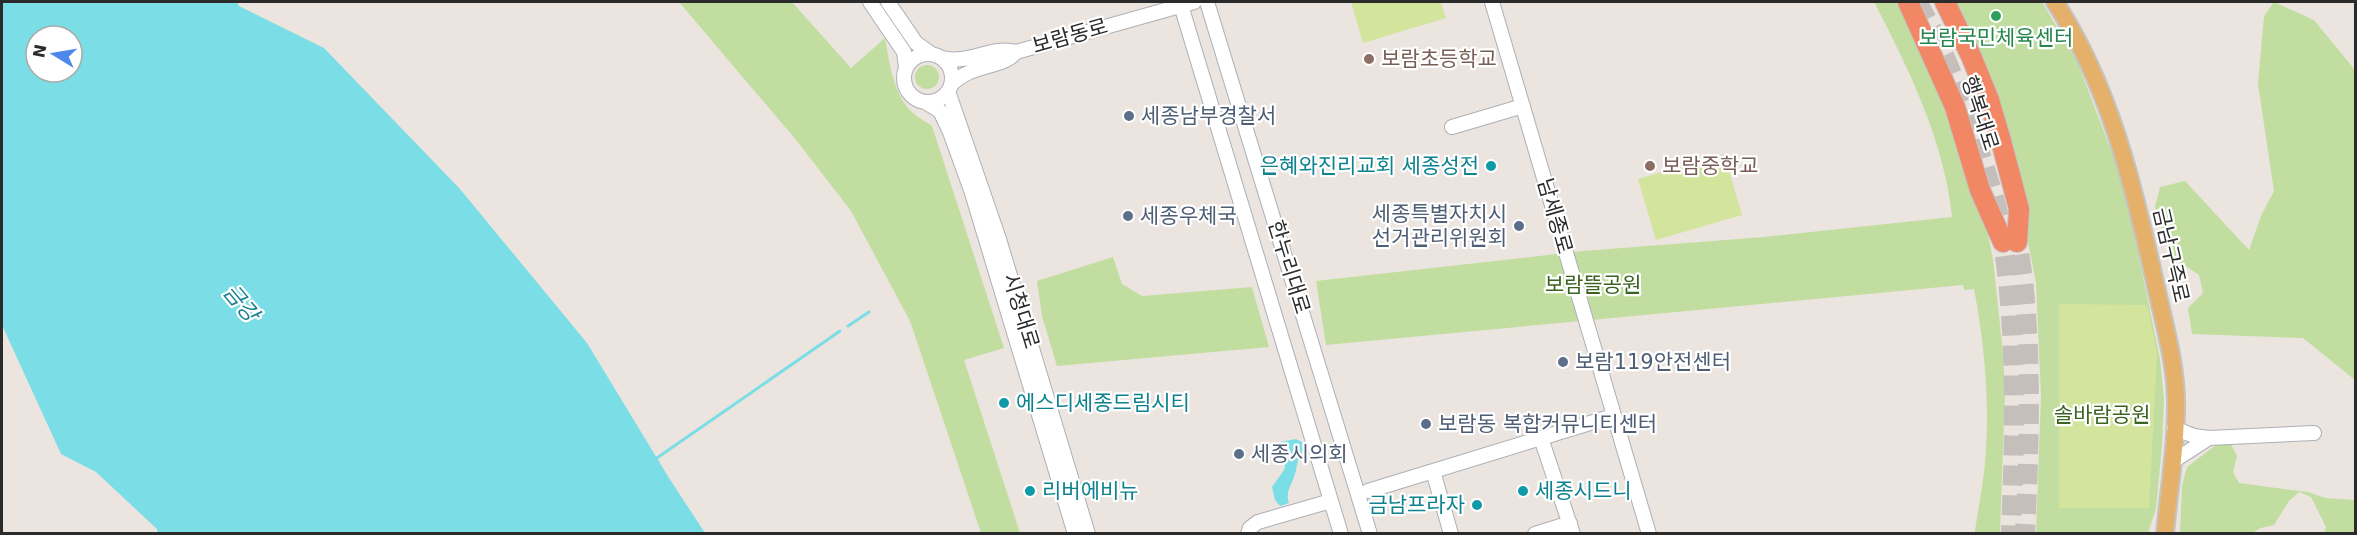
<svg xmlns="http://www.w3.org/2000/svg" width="2357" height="535" font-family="'DejaVu Sans','Noto Sans KR',sans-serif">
	<rect width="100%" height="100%" fill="#ece4df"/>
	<path fill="#c1dea0" d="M 679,2 L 792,2 L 851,68 L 885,38 C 889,61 893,91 909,109 C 915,116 925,121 932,126 L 1004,348 L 964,360 L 1020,533 L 981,533 L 910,321 L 851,211 L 797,141 Z
		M 1874,2 L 1902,2 L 1931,58 L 1983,210 L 1993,259 L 2003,353 L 2005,393 L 2000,533 L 1975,533 L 1975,531 C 1978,509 1983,486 1985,463 C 1990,405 1985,346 1974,289 L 1964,290 L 1963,285 L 1326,345 L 1316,281 L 1583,251 L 1764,237 L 1952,217 C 1945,143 1908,67 1874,2 Z
		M 1952,2 L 2042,2 L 2077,61 L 2114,158 L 2132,223 L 2160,359 L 2164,399 L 2162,445 L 2156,509 L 2148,533 L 2036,533 L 2041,396 L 2036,283 L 2023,216 Z
		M 2274,2 L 2314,20 L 2355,70 L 2355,380 L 2303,338 L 2192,334 L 2188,308 L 2203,293 L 2199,275 L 2172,257 L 2155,207 L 2160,187 L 2185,181 L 2249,250 L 2261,216 L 2274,191 L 2258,84 L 2264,16 Z
		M915 77a12 12 0 1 1 24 0a12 12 0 1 1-24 0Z
		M 1113,257 L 1122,284 L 1142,296 L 1252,287 L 1269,347 L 1057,366 L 1042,316 L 1037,281 Z
		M 2231,444 L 2237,456 L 2233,472 L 2239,483 L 2308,492 L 2325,498 L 2355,500 L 2355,533 L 2324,533 L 2326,527 L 2311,497 L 2299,492 L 2289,501 L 2274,525 L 2261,528 L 2252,533 L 2180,533 L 2182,486 L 2187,467 L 2216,445 Z"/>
	<path fill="#d3e49d" d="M 1351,2 L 1441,2 L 1446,18 L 1363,43 Z
		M 1724,154 L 1742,215 L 1656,240 L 1638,179 Z
		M 2059,304 L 2147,305 L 2157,352 L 2149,508 L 2059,508 Z"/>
	<path fill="#7bdde5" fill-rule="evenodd" d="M 2,2 L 237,2 L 239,6 L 324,48 L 460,189 L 587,343 L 669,478 L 705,533 L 158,533 L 157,529 L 96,472 L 61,454 L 2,325 ZM 36,36 L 72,36 L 72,72 L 36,72 Z
		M 1296,439 L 1302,442 L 1304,451 C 1296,459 1298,465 1295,474 C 1292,485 1285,491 1289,503 L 1280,506 L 1275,500 L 1272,487 L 1284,470 L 1287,456 L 1276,448 L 1280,442 Z"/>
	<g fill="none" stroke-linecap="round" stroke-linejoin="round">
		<path stroke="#7bdde5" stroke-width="3" d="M 848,326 L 869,312
			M 654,460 L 840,331"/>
		<path stroke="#c5bfbb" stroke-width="20" stroke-dasharray="20 10" stroke-linecap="butt" d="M 1917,2 C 1945,50 1963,100 1980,153 C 1987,176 1996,200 2000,224 C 2018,326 2015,430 2011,534
			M 2014,225 C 2017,243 2021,262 2023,280 C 2032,364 2029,449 2025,534"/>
		<g stroke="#abb0b7" stroke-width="16">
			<path id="minor" d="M 870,2 L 904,52 L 906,68
				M 888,2 L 916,43 L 930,53
				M 1180,2 L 1341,534
				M 1207,2 L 1370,534
				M 1492,2 L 1649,534
				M 1016,52 L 1194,2
				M904 78a24 24 0 1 1 48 0a24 24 0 1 1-48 0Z
				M 943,58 C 968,65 992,45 1016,52
				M 951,85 C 971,63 1003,69 1016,52
				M 948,91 L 999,239 L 1088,534
				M 925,102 L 940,111 L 950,132 L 971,190 L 1075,534
				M 1452,127 L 1523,106
				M 1541,438 L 1573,534
				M 2209,438 L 2314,433
				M 2172,462 L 2209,438 L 2194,436 L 2174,428
				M 1433,471 L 1451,534
				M 1368,491 L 1613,416
				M 1248,534 L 1250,528 L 1258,522 L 1331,501
				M 1535,534 L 1570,523"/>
		</g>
		<g stroke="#c4c4c4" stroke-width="20">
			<path id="major" d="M 2055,2 C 2110,87 2133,184 2155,282 C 2163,320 2175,359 2176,398 C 2177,443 2169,489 2165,534"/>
		</g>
		<g stroke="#c4c4c4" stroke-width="22">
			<path id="highway" d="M 1908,2 L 1955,107 L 1980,190 L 2003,242
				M 1945,2 L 1971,56 L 1989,100 L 2001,141 L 2019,209 L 2017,242"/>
		</g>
		<use href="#minor" stroke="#fff" stroke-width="14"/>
		<use href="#major" stroke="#e5b16a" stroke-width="16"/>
		<use href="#highway" stroke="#f18765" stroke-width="20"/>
	</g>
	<circle fill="#2e9e5b" stroke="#fff" stroke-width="2" cx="1996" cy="16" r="6"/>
	<g fill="#8d6e63" stroke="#fff" stroke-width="2">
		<circle cx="1369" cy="59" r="6"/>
		<circle cx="1650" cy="166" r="6"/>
	</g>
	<g fill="#5c6f8a" stroke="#fff" stroke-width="2">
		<circle cx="1129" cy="116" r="6"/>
		<circle cx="1128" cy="216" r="6"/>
		<circle cx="1519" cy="226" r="6"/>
		<circle cx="1563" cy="362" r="6"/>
		<circle cx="1426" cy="424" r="6"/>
		<circle cx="1239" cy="454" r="6"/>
	</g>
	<g fill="#0f9aa8" stroke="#fff" stroke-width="2">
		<circle cx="1491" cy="166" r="6"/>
		<circle cx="1004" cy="403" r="6"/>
		<circle cx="1030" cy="491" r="6"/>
		<circle cx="1523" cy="491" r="6"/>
		<circle cx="1477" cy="505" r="6"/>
	</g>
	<g text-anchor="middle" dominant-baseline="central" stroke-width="4.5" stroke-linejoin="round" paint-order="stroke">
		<g font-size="21" fill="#2b2b2b" stroke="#fff">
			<text transform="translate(1070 36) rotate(-16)">보람동로</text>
			<text transform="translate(1980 113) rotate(72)">행복대로</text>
			<text transform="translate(1555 216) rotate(74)">남세종로</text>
			<text transform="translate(2171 255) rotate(77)">금남구즉로</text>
			<text transform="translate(1289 267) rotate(73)">한누리대로</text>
			<text transform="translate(1021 311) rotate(73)">시청대로</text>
		</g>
		<g font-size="21" fill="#27864d" stroke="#fff">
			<text x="1996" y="38">보람국민체육센터</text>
		</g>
		<g font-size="21" fill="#785e54" stroke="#fff" text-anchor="start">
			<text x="1381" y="59">보람초등학교</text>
			<text x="1662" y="166">보람중학교</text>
		</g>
		<g font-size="21" fill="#4e5e75" stroke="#fff" text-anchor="start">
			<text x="1141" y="116">세종남부경찰서</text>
			<text x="1507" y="214" text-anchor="end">세종특별자치시<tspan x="1507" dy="24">선거관리위원회</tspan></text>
			<text x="1140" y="216">세종우체국</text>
			<text x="1575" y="362">보람119안전센터</text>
			<text x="1438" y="424">보람동 복합커뮤니티센터</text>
			<text x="1251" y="454">세종시의회</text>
		</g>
		<g font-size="21" fill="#0d838f" stroke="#fff" text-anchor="start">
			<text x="1479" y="166" text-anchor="end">은혜와진리교회 세종성전</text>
			<text x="1016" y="403">에스디세종드림시티</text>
			<text x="1042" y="491">리버에비뉴</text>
			<text x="1535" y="491">세종시드니</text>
			<text x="1465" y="505" text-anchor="end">금남프라자</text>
		</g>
		<g font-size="21" fill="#3b6321" stroke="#fff">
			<text x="1593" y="285">보람뜰공원</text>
			<text x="2102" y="415">솔바람공원</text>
		</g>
		<g font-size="22" font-style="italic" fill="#197f92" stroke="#fff">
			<text transform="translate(241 303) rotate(50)">금강</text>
		</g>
	</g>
	<rect width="2357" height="535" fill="none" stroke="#2b2b2b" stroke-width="6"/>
	<g transform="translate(54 54) rotate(281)"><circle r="28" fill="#ffffff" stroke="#aaaaaa" stroke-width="1.5"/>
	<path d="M0-4.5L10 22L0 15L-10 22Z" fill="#4d88eb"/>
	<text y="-9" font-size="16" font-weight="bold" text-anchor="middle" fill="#2b2b2b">N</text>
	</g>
</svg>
